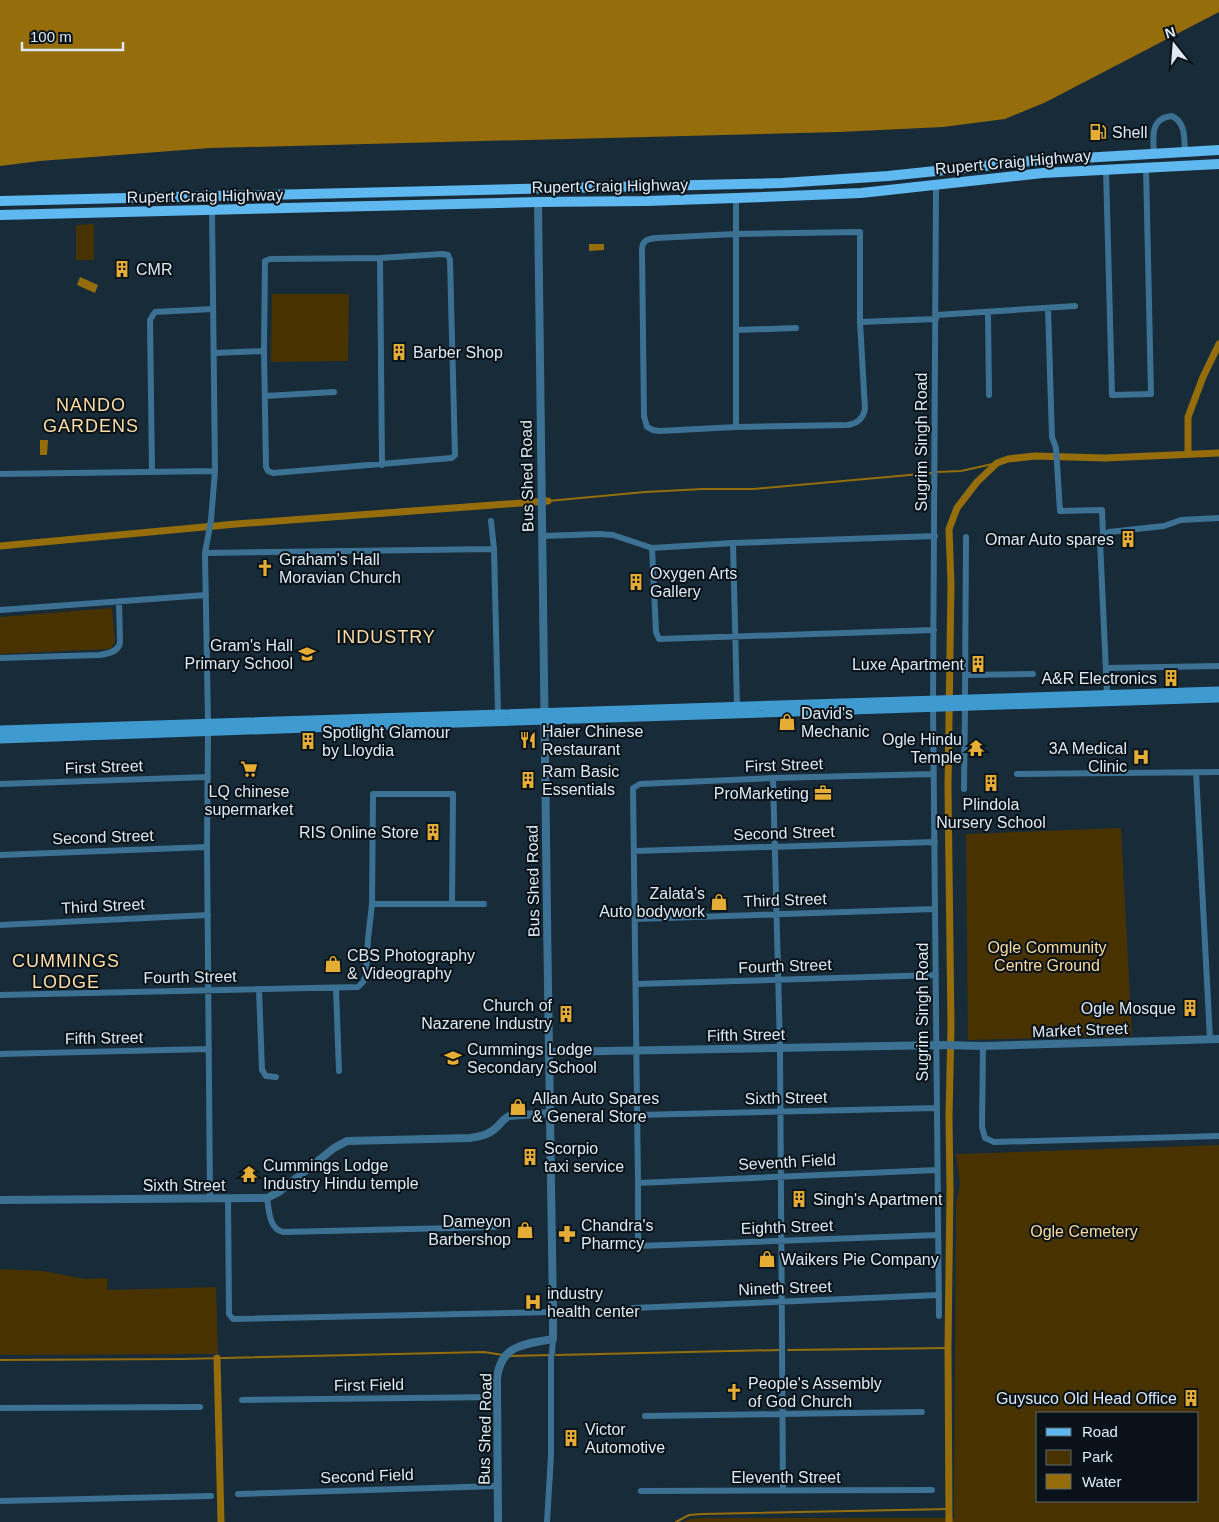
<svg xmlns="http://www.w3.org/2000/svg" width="1219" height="1522" font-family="Helvetica,sans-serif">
	<rect width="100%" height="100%" fill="#172b38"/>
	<path fill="#483300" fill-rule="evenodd" d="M 94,224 L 94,260 L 76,260 L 76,225 Z
		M 272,294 L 349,294 L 348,361 L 271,362 Z
		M 112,608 L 115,643 L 110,649 L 0,654 L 0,617 Z
		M 1121,828 L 1132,1036 L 968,1040 L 966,834 Z
		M 1219,1145 L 1219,1522 L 683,1522 L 690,1519 L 702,1518 L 954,1518 L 956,1204 L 960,1184 L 956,1154 ZM 1038,1413 L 1198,1413 L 1198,1501 L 1038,1501 Z
		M 0,1269 L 43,1271 L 85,1279 L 108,1278 L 107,1290 L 216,1287 L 218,1354 L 0,1355 Z"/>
	<path fill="#956d0b" d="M 0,0 L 1219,0 L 1219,12 L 1046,102 L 1005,119 L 943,127 L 839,132 L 210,148 L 40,161 L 0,166 Z
		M 589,244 L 604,244 L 604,250 L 589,251 Z
		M 80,277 L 98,285 L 95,293 L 77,285 Z
		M 40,440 L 48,440 L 47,455 L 40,455 Z"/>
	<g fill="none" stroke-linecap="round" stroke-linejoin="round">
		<path stroke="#956d0b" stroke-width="2" d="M 937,472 L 961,471 L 997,463
			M 548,501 L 645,492 L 703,489 L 754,489 L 932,473
			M 788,1350 L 948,1348
			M 556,1355 L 780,1350
			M 510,1356 L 550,1355
			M 0,1360 L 182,1359 L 484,1352 L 503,1355
			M 676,1522 L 689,1515 L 702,1514 L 949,1509"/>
		<path stroke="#956d0b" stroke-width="7" d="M 1188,454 L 1188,417 L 1203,377 L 1219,344
			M 0,546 L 236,524 L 548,501
			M 217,1358 L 221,1522
			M 949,1522 L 948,1348 L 950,1189 L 949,1117 L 951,1026 L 948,787 L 951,584 L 949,529 L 957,508 L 977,482 L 997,463 L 1008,459 L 1035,456 L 1105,458 L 1219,453"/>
		<path stroke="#3c7193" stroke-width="6" d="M 1154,153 C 1153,137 1150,118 1172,116 C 1186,123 1184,138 1185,152
			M 1106,169 L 1112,395 L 1151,394 L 1146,167
			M 736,198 L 736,427
			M 860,232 L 860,322 L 865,409 C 863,419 857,424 847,425 L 736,427 L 659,431 L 653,430 L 647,427 L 644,416 L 642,250 C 642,240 648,239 656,238 L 736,234 Z
			M 442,254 L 448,255 L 450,260 L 455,455 L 452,458 L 273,473 L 268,471 L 266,467 L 264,351 L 265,261 L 270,259 L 380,258 Z
			M 380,258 L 382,465
			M 1048,308 L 1052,437 L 1056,448 L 1060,511 L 1102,510 L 1103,536
			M 988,312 L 989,395
			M 936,315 L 1075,306
			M 860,322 L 936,319
			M 736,330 L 796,328
			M 214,353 L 264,351
			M 265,396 L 334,392
			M 152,472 L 150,320 L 155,312 L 213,309
			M 0,474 L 215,471
			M 491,521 L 494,549 L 498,713
			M 542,536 L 599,534 L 613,535 L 652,548 L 733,543 L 935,536
			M 733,543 L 737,706
			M 652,548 L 656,632 L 659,639 L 934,630
			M 205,553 L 494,549
			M 0,610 L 206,595
			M 0,658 L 99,655 C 108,654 118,652 120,643 L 119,601
			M 1106,668 L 1219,666
			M 965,675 L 1033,674
			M 1107,694 L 1100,541 L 1103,536 L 1109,532 L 1164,526 L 1181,520 L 1219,518
			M 965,698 L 966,537
			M 933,699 L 936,184
			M 933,707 L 939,1316
			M 208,723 L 205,553 L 211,520 L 215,471 L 212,211
			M 208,731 L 207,847 L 210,1198
			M 1196,772 L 1210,1039
			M 934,774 L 773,778 L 640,784 L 633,788 L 638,1183 L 638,1246 L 938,1235
			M 1017,774 L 1219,772
			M 773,778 L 780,1048 L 783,1490
			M 0,784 L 208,777
			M 964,789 L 965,706
			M 634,851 L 935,842
			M 0,855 L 207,847
			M 372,904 L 484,904
			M 635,919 L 935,909
			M 0,925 L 208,915
			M 636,984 L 936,975
			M 336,988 L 339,1071
			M 259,989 L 262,1070 L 266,1076 L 276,1077
			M 0,995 L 358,987 L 363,982 L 366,975 L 368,939 L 372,904 L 373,794 L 453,794 L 452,904
			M 983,1046 L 982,1127 L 985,1138 L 994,1142 L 1219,1136
			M 0,1054 L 209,1049
			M 637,1115 L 937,1108
			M 638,1183 L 937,1170
			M 228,1198 L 229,1314 L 233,1319 L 553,1312
			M 267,1198 C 269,1210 269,1229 283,1232 L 495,1227
			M 633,1308 L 939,1295
			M 242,1400 L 498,1397
			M 0,1408 L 200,1407
			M 645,1416 L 922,1412
			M 641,1491 L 932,1490
			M 238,1494 L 498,1486
			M 0,1501 L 211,1496
			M 547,1522 L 551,1455 L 551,1357 L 552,1353 L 553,1339"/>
		<path stroke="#3c7193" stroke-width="8" d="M 550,1052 L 942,1045 L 983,1046 L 1219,1039
			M 0,1200 L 267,1198 L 279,1192 L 334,1148 L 347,1141 L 470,1138 C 481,1136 489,1135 497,1127 C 501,1123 503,1119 509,1116 L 551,1113
			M 498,1522 L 497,1378 C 501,1344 526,1344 553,1339 L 553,1312 C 548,942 540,572 538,202"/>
		<path stroke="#3f9ad0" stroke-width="9" d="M 0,730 L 1219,691
			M 0,739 L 334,727 L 1219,698"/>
		<path stroke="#5fb8f0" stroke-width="10" d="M 0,201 L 782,183 L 888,176 L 1031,161 L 1219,150
			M 0,215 L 538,202 L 647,201 L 736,198 L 861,193 L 1043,173 L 1219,164"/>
	</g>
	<defs>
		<g id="fuel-bare" transform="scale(1.35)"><path d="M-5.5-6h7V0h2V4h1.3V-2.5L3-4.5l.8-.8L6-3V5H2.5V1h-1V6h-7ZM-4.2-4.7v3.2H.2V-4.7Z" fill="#e5ad35" stroke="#091218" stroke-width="2.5" paint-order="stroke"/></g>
		<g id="building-bare" transform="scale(1.35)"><path d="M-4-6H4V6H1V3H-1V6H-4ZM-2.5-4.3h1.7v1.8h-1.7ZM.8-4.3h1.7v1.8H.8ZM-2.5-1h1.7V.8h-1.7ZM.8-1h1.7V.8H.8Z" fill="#e5ad35" stroke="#091218" stroke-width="2.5" paint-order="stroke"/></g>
		<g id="church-bare" transform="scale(1.35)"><path d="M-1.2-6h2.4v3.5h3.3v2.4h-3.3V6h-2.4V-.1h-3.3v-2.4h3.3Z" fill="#e5ad35" stroke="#091218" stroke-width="2.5" paint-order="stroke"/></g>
		<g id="school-bare" transform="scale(1.35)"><path d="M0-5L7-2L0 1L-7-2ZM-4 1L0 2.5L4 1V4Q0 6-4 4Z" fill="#e5ad35" stroke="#091218" stroke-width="2.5" paint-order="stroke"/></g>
		<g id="shop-bare" transform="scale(1.35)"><path d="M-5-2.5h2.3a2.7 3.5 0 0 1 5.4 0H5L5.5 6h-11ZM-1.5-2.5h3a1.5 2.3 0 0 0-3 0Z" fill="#e5ad35" stroke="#091218" stroke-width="2.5" paint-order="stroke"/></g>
		<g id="restaurant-bare" transform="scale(1.35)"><path d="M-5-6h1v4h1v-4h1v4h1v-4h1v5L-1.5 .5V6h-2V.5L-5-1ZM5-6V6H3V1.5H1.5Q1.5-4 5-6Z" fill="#e5ad35" stroke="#091218" stroke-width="2.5" paint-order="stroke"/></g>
		<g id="temple-bare" transform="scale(1.35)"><path d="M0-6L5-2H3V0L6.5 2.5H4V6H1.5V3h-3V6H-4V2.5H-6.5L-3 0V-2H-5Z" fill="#e5ad35" stroke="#091218" stroke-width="2.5" paint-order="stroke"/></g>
		<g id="hospital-bare" transform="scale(1.35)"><path d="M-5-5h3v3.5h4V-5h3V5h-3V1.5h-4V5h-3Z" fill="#e5ad35" stroke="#091218" stroke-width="2.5" paint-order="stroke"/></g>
		<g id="supermarket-bare" transform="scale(1.35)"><path d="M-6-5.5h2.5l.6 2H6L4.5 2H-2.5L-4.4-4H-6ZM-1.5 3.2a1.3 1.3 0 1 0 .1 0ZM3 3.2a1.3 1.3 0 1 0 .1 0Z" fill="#e5ad35" stroke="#091218" stroke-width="2.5" paint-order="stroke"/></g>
		<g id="office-bare" transform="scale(1.35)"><path d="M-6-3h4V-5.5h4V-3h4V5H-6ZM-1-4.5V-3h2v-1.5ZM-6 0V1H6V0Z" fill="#e5ad35" stroke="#091218" stroke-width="2.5" paint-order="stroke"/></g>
		<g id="pharmacy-bare" transform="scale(1.35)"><path d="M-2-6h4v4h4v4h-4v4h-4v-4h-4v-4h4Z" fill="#e5ad35" stroke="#091218" stroke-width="2.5" paint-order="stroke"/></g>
	</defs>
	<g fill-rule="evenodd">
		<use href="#fuel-bare" x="1098" y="132"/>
		<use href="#building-bare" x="122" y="269"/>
		<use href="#building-bare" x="399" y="352"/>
		<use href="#building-bare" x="1128" y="539"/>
		<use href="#church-bare" x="265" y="568"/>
		<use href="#building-bare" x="636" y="582"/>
		<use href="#school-bare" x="307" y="654"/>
		<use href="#building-bare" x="978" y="664"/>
		<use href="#building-bare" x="1171" y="678"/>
		<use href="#shop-bare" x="787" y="722"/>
		<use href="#restaurant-bare" x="528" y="740"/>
		<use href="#building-bare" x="308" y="741"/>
		<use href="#temple-bare" x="976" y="748"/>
		<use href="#hospital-bare" x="1141" y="757"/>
		<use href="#supermarket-bare" x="249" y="769"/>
		<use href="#building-bare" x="528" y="780"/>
		<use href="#building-bare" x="991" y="783"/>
		<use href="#office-bare" x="823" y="793"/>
		<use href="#building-bare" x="433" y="832"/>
		<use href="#shop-bare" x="719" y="902"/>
		<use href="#shop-bare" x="333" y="964"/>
		<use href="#building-bare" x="1190" y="1008"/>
		<use href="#building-bare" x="566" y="1014"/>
		<use href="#school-bare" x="453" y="1058"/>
		<use href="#shop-bare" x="518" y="1107"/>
		<use href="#building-bare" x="530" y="1157"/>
		<use href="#temple-bare" x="249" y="1174"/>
		<use href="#building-bare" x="799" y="1199"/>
		<use href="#shop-bare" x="525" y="1230"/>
		<use href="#pharmacy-bare" x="567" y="1234"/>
		<use href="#shop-bare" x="767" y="1259"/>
		<use href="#hospital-bare" x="533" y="1302"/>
		<use href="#church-bare" x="734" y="1392"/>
		<use href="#building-bare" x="1191" y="1398"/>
		<use href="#building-bare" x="571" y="1438"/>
	</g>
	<g text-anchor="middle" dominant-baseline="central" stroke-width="4" stroke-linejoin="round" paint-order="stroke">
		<g font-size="16" fill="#deeaf3" stroke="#091218" text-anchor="start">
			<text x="1112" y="132">Shell</text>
			<text x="136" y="269">CMR</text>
			<text x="413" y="352">Barber Shop</text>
			<text x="1114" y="539" text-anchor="end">Omar Auto spares</text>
			<text x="279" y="559">Graham's Hall<tspan x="279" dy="18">Moravian Church</tspan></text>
			<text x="650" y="573">Oxygen Arts<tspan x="650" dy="18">Gallery</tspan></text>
			<text x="293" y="645" text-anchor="end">Gram's Hall<tspan x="293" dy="18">Primary School</tspan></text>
			<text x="964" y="664" text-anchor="end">Luxe Apartment</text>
			<text x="1157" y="678" text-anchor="end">A&amp;R Electronics</text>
			<text x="801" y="713">David's<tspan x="801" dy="18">Mechanic</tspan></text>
			<text x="542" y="731">Haier Chinese<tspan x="542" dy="18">Restaurant</tspan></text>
			<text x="322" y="732">Spotlight Glamour<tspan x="322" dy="18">by Lloydia</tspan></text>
			<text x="962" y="739" text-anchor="end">Ogle Hindu<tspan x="962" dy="18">Temple</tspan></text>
			<text x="1127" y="748" text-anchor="end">3A Medical<tspan x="1127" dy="18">Clinic</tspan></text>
			<text x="542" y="771">Ram Basic<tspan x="542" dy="18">Essentials</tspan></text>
			<text x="249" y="791" text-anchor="middle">LQ chinese<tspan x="249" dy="18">supermarket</tspan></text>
			<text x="809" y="793" text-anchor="end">ProMarketing</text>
			<text x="991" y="804" text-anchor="middle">Plindola<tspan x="991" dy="18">Nursery School</tspan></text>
			<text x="419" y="832" text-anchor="end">RIS Online Store</text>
			<text x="705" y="893" text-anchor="end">Zalata's<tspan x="705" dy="18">Auto bodywork</tspan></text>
			<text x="347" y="955">CBS Photography<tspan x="347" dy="18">&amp; Videography</tspan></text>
			<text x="552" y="1005" text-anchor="end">Church of<tspan x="552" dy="18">Nazarene Industry</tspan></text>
			<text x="1176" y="1008" text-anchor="end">Ogle Mosque</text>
			<text x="467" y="1049">Cummings Lodge<tspan x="467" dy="18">Secondary School</tspan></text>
			<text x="532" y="1098">Allan Auto Spares<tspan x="532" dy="18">&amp; General Store</tspan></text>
			<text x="544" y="1148">Scorpio<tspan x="544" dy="18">taxi service</tspan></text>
			<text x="263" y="1165">Cummings Lodge<tspan x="263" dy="18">Industry Hindu temple</tspan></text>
			<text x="813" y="1199">Singh's Apartment</text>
			<text x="511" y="1221" text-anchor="end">Dameyon<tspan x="511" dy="18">Barbershop</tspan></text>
			<text x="581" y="1225">Chandra's<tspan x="581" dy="18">Pharmcy</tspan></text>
			<text x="781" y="1259">Waikers Pie Company</text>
			<text x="547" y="1293">industry<tspan x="547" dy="18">health center</tspan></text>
			<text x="748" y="1383">People's Assembly<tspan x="748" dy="18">of God Church</tspan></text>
			<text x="1177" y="1398" text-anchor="end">Guysuco Old Head Office</text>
			<text x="585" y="1429">Victor<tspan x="585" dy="18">Automotive</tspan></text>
		</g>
		<g font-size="16" fill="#deeaf3" stroke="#091218">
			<text transform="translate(1013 162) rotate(-5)">Rupert Craig Highway</text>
			<text transform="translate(610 186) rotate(-1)">Rupert Craig Highway</text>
			<text transform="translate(205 196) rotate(-1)">Rupert Craig Highway</text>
			<text transform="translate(921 442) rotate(-90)">Sugrim Singh Road</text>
			<text transform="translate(527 476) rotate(-91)">Bus Shed Road</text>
			<text transform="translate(784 765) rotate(-2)">First Street</text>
			<text transform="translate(104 767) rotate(-2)">First Street</text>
			<text transform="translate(784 833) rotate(-2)">Second Street</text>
			<text transform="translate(103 837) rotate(-2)">Second Street</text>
			<text transform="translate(533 881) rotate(-91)">Bus Shed Road</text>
			<text transform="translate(785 900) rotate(-2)">Third Street</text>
			<text transform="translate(103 906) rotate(-3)">Third Street</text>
			<text transform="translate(785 966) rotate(-2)">Fourth Street</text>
			<text transform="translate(190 977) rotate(-1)">Fourth Street</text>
			<text transform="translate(922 1012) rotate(-90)">Sugrim Singh Road</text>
			<text transform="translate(1080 1030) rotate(-2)">Market Street</text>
			<text transform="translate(746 1035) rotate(-1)">Fifth Street</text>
			<text transform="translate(104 1038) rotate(-1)">Fifth Street</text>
			<text transform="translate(786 1098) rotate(-1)">Sixth Street</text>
			<text transform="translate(787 1162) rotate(-3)">Seventh Field</text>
			<text x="184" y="1185">Sixth Street</text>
			<text transform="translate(787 1227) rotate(-2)">Eighth Street</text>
			<text transform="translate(785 1288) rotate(-2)">Nineth Street</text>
			<text transform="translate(369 1385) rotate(-1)">First Field</text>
			<text transform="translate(485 1429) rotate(-89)">Bus Shed Road</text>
			<text transform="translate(367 1476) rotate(-2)">Second Field</text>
			<text x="786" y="1477">Eleventh Street</text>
		</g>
		<g font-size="16" fill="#fcdb9e" stroke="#091218">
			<text x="1047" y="947">Ogle Community<tspan x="1047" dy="18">Centre Ground</tspan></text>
			<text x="1084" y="1231">Ogle Cemetery</text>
		</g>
		<g font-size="18" letter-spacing="1" fill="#fcdda5" stroke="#091218">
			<text x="91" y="405">NANDO<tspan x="91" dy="21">GARDENS</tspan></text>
			<text x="386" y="637">INDUSTRY</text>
			<text x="66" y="961">CUMMINGS<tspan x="66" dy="21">LODGE</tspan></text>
		</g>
	</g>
	<rect x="1036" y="1412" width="162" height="90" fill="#091218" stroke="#5e6870"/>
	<rect x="1046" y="1428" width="25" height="8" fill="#5fb8f0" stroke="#5e6870"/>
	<text x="1082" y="1437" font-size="15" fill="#deeaf3">Road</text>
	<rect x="1046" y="1450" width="25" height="15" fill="#483300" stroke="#5e6870"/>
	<text x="1082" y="1462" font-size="15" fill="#deeaf3">Park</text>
	<rect x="1046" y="1474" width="25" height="15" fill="#956d0b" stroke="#5e6870"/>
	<text x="1082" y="1487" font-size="15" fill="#deeaf3">Water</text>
	<g transform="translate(1174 45) rotate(343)" stroke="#091218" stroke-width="4" paint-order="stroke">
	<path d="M0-4L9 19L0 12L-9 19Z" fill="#deeaf3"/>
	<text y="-8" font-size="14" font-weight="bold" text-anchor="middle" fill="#deeaf3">N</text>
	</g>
	<path d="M22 42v8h101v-8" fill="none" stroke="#deeaf3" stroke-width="2.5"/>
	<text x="30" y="42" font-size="15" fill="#deeaf3" stroke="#091218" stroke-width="4" paint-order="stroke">100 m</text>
</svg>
